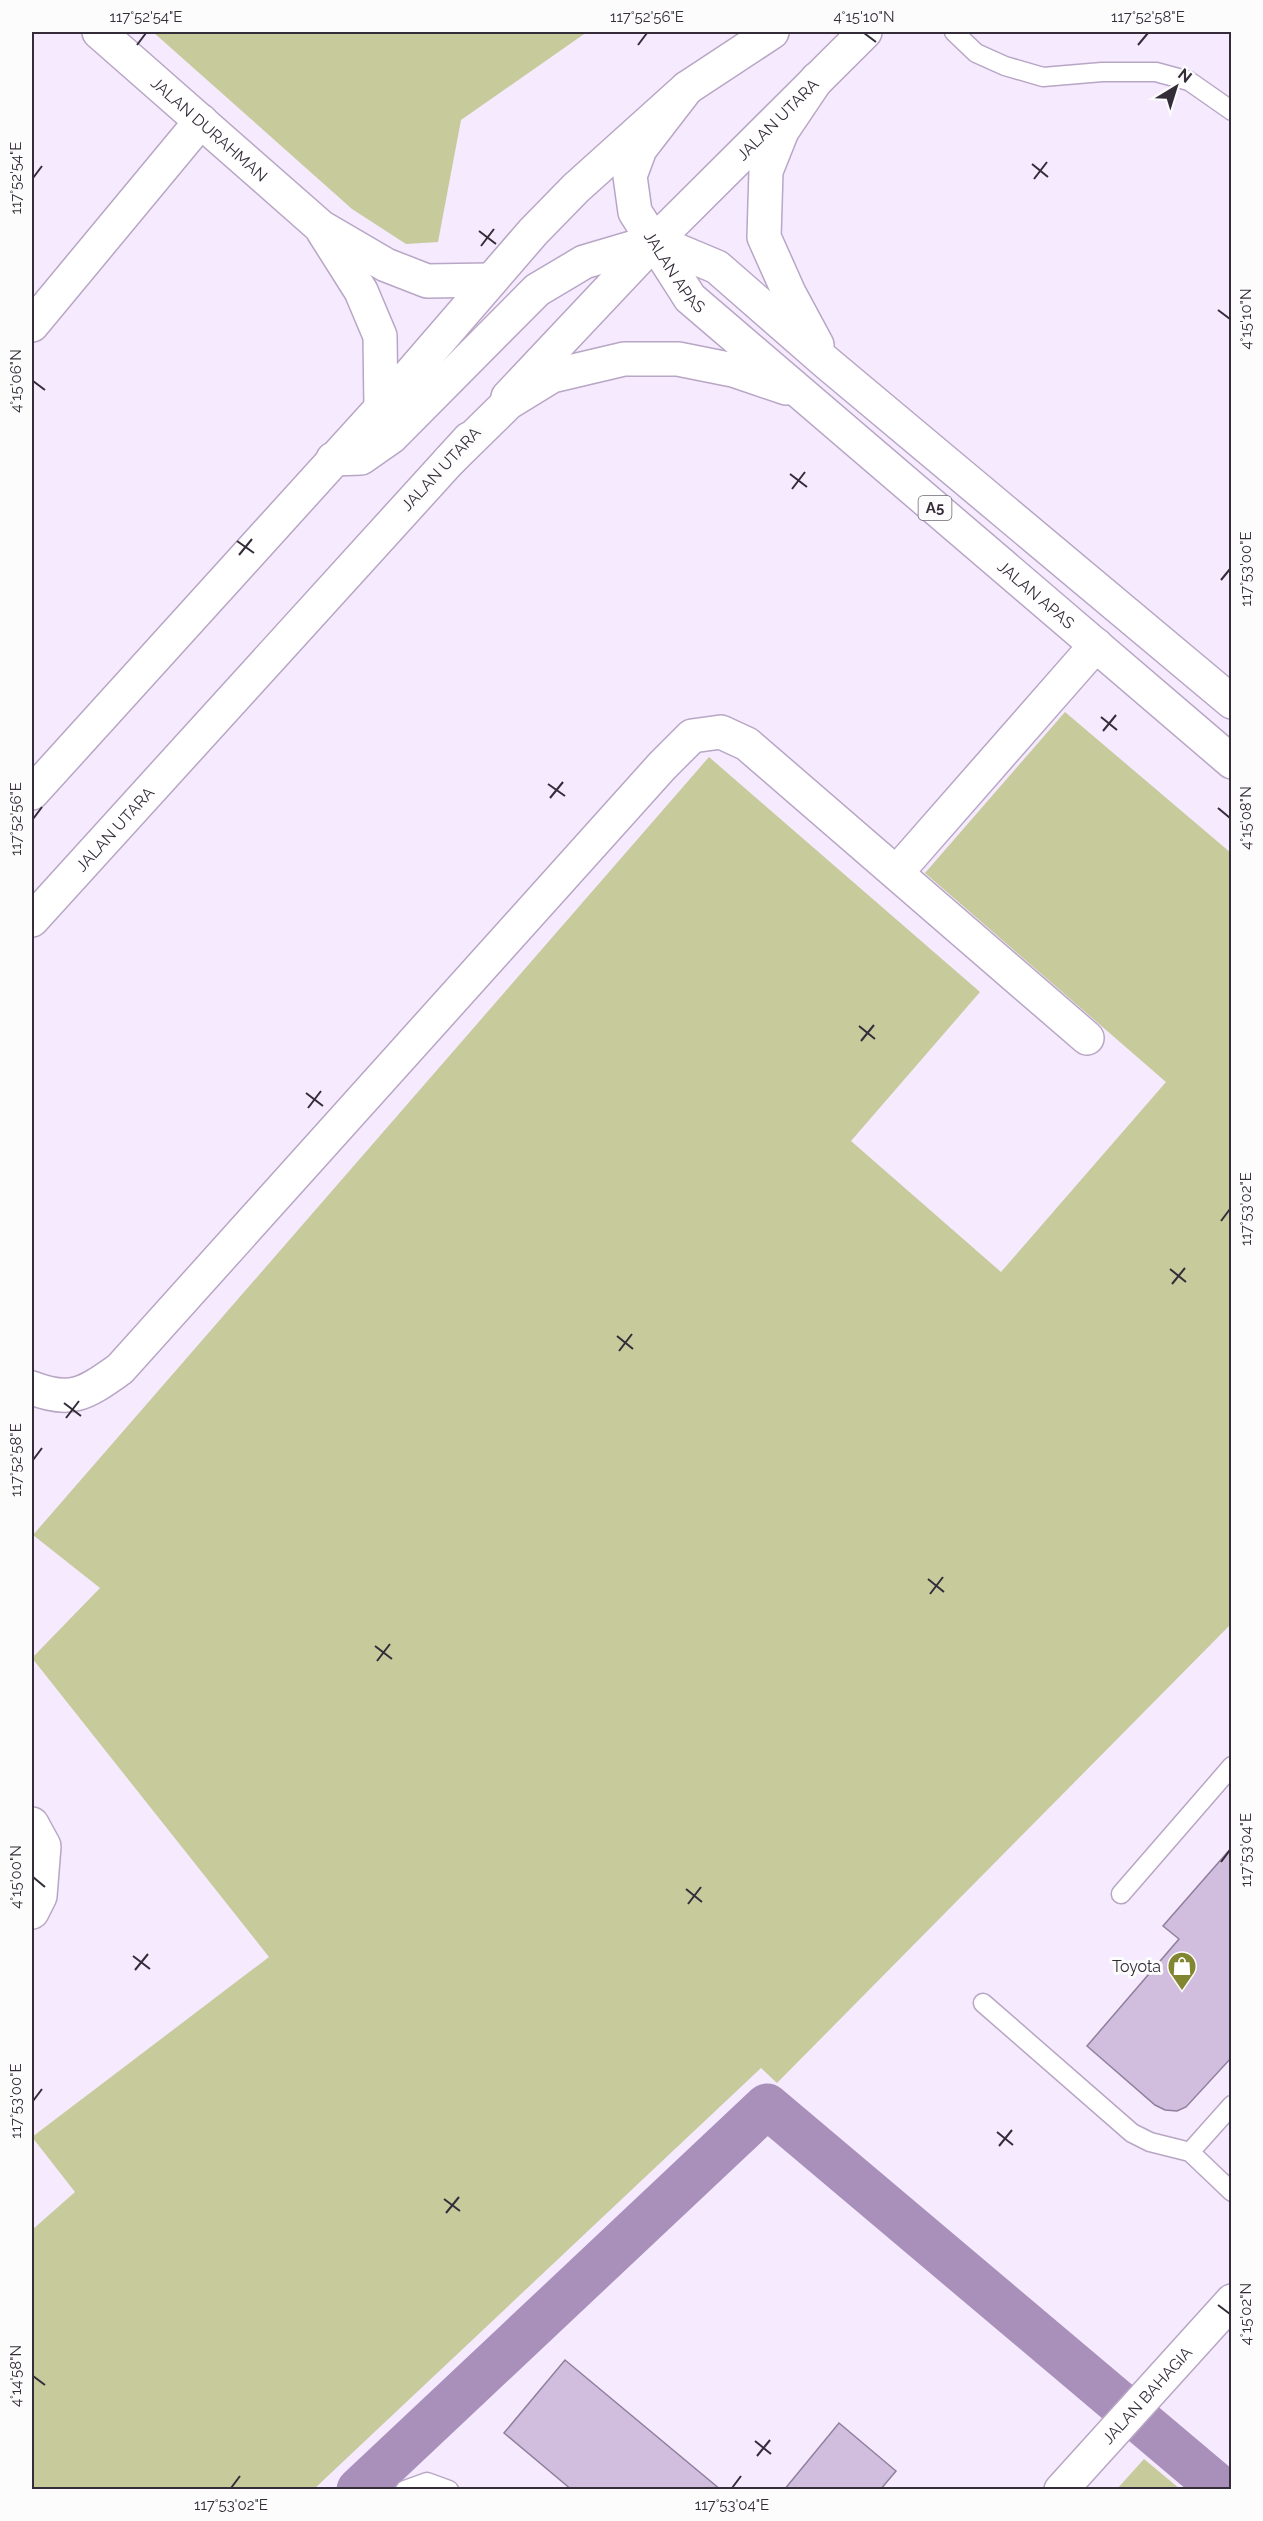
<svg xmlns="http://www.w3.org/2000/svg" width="1263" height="2521" font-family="Raleway,sans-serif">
	<rect width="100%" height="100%" fill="#f5eafe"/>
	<path fill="#c7ca9b" d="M 153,32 L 587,32 L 461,120 L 438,242 L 406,244 L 352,209 Z
		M 1065,712 L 1231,853 L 1231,1624 L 777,2083 L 761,2068 L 314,2489 L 32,2489 L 32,2230 L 75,2192 L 32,2137 L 269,1957 L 32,1658 L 100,1588 L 33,1535 L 709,757 L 980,992 L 851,1141 L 1001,1272 L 1166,1082 L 925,873 Z
		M 1144,2459 L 1180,2489 L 1117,2489 Z"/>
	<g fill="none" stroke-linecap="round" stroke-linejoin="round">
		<path stroke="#a990ba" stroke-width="45" d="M 359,2490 L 767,2106 L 1222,2490"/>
	</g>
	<path fill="#d1bede" stroke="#917f9d" stroke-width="1.5" d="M 1232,1847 L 1232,2057 L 1186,2107 L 1177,2111 L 1165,2110 L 1155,2105 L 1087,2046 L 1179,1939 L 1163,1926 Z
		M 565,2360 L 721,2490 L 572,2490 L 504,2433 Z
		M 839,2423 L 896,2471 L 880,2490 L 784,2490 Z"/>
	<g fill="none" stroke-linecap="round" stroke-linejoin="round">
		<g stroke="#b8a6c5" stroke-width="21">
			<path id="lane" d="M 954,32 L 976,53 L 1005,66 L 1043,77 L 1102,72 L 1156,72 L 1189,81 L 1232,111
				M 1121,1894 L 1232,1766
				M 983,2003 L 1132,2133 L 1150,2142 L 1190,2152
				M 1232,2105 L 1190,2152 L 1232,2192
				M 405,2490 L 427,2482 L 449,2490"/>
		</g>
		<g stroke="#b8a6c5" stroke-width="36">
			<g id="street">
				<path id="s1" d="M 99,32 L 321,227 L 386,265 L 427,281 L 491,280"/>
				<path d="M 323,231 L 361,291 L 380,336 L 381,408"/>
				<path d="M 32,325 L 201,121"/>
				<path d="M 897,872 L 1096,645"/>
				<path d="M 32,1388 C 73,1404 87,1392 120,1369 L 662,766 L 692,736 L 721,732 L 747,744 L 1087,1038"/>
				<path d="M 32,1824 L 44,1846 L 40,1896 L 32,1912"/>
				<path id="s2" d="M 1061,2490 L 1232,2301"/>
			</g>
		</g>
		<g stroke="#b8a6c5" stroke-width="36">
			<g id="secondary">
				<path id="s3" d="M 508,397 L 655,241 L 865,32"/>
				<path d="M 32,793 L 381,408 L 533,232 L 576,188 L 687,88 L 772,32"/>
				<path id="s4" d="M 32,920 L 469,439"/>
			</g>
		</g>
		<g stroke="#b8a6c5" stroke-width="36">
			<g id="highway">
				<path id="s5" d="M 687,88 L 640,149 L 630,176 L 635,212 L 690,298 L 1232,762"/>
				<path d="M 655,241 L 717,267 L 827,363 L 1232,702"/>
				<path d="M 817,345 L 789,293 L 764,237 L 766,171 L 782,131 L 817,79"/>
				<path d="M 333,459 L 361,458 L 391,437 L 537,290 L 584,262 L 655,241"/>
				<path d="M 449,461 L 508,403 L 552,376 L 624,359 L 678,359 L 733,370 L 786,388"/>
			</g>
		</g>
		<use href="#lane" stroke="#fff" stroke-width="18"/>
		<use href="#street" stroke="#fff" stroke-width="33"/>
		<use href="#secondary" stroke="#fff" stroke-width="33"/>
		<use href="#highway" stroke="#fff" stroke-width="33"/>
	</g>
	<path fill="none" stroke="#342c39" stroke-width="2" d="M 864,33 L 876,42M 137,45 L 146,33M 638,45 L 647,33M 1138,45 L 1148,33M 1032,164 L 1048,177M 33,178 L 42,166M 1034,179 L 1047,162M 479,231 L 496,244M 481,246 L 494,229M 1218,310 L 1230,319M 33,381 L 45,390M 790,474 L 807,487M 792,489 L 805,472M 237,541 L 254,553M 239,555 L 252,539M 1221,580 L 1230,569M 1101,717 L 1117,730M 1103,731 L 1116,715M 548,784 L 565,796M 550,798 L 563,782M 1218,808 L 1230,818M 33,819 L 42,807M 859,1026 L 875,1039M 861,1041 L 874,1025M 306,1093 L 323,1106M 308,1108 L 321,1091M 1221,1221 L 1230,1209M 1170,1269 L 1186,1282M 1172,1284 L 1185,1268M 617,1336 L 633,1349M 619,1351 L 632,1334M 64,1403 L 81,1416M 66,1418 L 79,1401M 33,1460 L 42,1448M 928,1579 L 944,1592M 930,1594 L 943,1577M 375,1646 L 392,1659M 377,1661 L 390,1644M 1221,1862 L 1230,1850M 33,1877 L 45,1887M 686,1889 L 702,1902M 688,1904 L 701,1887M 133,1956 L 150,1969M 135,1970 L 148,1954M 33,2101 L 42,2089M 997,2132 L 1013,2145M 999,2146 L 1012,2130M 444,2199 L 460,2211M 446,2213 L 459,2197M 1218,2305 L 1230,2314M 33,2376 L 45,2385M 755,2441 L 771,2454M 757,2456 L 770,2440M 231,2488 L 240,2476M 732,2488 L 741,2476"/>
	<defs>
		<g id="shop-pin" transform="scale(1.5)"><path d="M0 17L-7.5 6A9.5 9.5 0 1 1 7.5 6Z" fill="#838630" stroke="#fcfcfc"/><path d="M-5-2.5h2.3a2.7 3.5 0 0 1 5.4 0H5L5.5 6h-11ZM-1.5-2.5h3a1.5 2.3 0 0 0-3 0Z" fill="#fff"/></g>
	</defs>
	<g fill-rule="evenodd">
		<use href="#shop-pin" x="1182" y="1966"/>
	</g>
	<g text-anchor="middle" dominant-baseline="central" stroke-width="6" stroke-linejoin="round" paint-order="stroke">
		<rect fill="#fcfcfc" stroke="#706a74" stroke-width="1.5" x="918.5" y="496" width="33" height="24" rx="4.5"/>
		<g font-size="15" font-weight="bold" fill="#342c39">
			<text x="935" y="508">A5</text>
		</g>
		<g font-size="16" fill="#342c39" stroke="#fcfcfc">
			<text stroke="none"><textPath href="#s3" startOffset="387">JALAN UTARA</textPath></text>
			<text stroke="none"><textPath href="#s1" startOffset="147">JALAN DURAHMAN</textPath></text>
			<text stroke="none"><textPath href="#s5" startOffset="214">JALAN APAS</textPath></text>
			<text transform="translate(441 469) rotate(-47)">JALAN UTARA</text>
			<text stroke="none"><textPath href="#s5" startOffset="700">JALAN APAS</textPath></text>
			<text stroke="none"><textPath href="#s4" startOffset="123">JALAN UTARA</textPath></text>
			<text stroke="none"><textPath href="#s2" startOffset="128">JALAN BAHAGIA</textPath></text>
		</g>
		<g font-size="16" fill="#342c39" stroke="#fcfcfc" text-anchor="end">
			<text x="1161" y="1966">Toyota</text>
		</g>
	</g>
	<rect width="1263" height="2521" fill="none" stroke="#fcfcfc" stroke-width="66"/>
	<g transform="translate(1176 87) rotate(38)" stroke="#fcfcfc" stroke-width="4.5" paint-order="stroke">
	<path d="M0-4.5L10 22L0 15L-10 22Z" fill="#342c39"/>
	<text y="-9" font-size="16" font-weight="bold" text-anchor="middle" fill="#342c39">N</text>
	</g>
	<rect x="33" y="33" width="1197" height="2455" fill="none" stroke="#342c39" stroke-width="2"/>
	<g font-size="15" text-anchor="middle" fill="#342c39">
		<text x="146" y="22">117°52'54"E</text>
		<text x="647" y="22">117°52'56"E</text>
		<text x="864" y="22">4°15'10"N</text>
		<text x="1148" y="22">117°52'58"E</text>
		<text transform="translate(16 178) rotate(-90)" y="5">117°52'54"E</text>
		<text transform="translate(1246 319) rotate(-90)" y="5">4°15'10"N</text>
		<text transform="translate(16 381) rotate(-90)" y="5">4°15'06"N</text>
		<text transform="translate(1246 569) rotate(-90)" y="5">117°53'00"E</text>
		<text transform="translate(1246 818) rotate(-90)" y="5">4°15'08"N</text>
		<text transform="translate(16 819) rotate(-90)" y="5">117°52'56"E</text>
		<text transform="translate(1246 1209) rotate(-90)" y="5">117°53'02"E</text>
		<text transform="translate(16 1460) rotate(-90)" y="5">117°52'58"E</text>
		<text transform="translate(1246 1850) rotate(-90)" y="5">117°53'04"E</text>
		<text transform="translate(16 1877) rotate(-90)" y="5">4°15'00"N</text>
		<text transform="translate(16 2101) rotate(-90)" y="5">117°53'00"E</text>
		<text transform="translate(1246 2314) rotate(-90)" y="5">4°15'02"N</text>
		<text transform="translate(16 2376) rotate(-90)" y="5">4°14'58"N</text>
		<text x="231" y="2510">117°53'02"E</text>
		<text x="732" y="2510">117°53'04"E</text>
	</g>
</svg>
